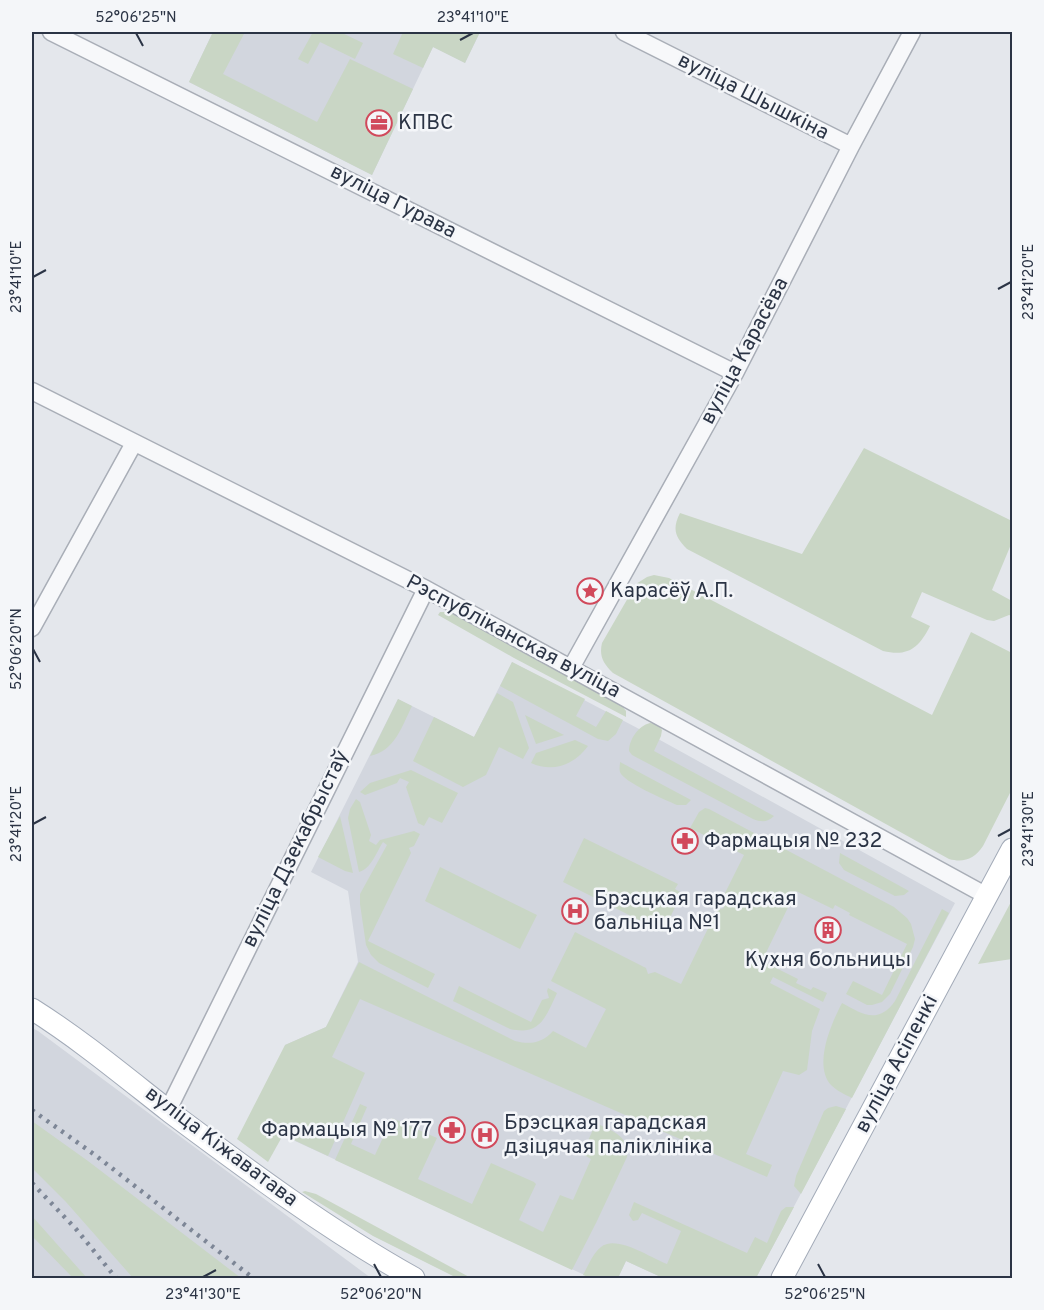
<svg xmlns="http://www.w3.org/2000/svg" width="1044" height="1310" font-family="Overpass,sans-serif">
	<rect width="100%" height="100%" fill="#e4e7ec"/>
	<path fill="#d2d6de" d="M 213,32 L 480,32 L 465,63 L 433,47 L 372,175 L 189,82 Z
		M 512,662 L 660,740 L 955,903 L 756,1278 L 663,1278 L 626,1261 L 618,1278 L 591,1278 L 282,1135 L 285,1045 L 326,1027 L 358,962 L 348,891 L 311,872 L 398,699 L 474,737 Z
		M 32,1028 L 38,1031 L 371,1278 L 32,1278 Z"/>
	<path fill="#c9d6c5" d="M 213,32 L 245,32 L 223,74 L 317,122 L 350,59 L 413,89 L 372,175 L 189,82 Z
		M 313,32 L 340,32 L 363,43 L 355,59 L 320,42 L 308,64 L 298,59 Z
		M 403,32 L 480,32 L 465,63 L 433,47 L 423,68 L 393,54 Z
		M 864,448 L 1012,521 L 1012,542 L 992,590 L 1012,601 L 1012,616 L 1009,615 L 994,621 L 987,620 L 922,592 L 911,617 L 930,626 C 919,648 908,657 883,651 L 687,549 C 675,537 672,529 680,513 L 802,554 Z
		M 654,575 L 669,578 L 932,715 L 971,632 L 1012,653 L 1012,789 L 983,846 C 974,859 964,863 949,859 L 613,673 C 603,663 599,656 602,643 L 636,584 L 647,577 Z
		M 440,612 L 449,612 L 622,706 L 626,711 L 626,717 L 514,658 L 438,615 Z
		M 512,662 L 585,699 L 576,716 L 596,727 L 606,711 L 623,720 L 616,734 L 608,741 L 598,739 L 500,686 Z
		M 497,693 L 513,702 L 529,748 L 523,759 L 499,747 L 486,775 L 463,787 L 413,761 L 434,717 L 474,737 Z
		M 398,699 L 412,706 C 402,726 395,751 370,756 Z
		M 525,715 L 564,735 L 536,744 Z
		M 650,723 L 657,724 L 662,730 L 661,736 L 654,751 L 774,816 C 767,823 761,822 753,819 L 632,755 L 629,751 C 629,740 638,726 650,723 Z
		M 575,740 L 588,746 C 574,765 553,773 531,763 L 536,753 Z
		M 620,762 L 691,800 L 686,805 L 677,805 C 666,800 623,782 620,772 C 619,768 620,766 620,762 Z
		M 411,770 L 458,793 L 442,823 L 429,817 L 424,826 L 418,823 L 406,787 L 409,782 L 400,778 L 397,783 L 365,795 L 360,792 L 370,783 Z
		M 356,799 L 360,802 L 371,835 L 369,841 L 376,845 L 380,840 L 414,831 L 420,834 L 414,846 L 409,848 L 411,853 L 368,941 L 435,974 L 428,988 L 379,963 L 371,955 L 366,945 L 360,904 L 360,894 L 387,845 L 383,842 C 376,853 371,869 359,872 L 348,818 L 350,809 Z
		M 705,808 L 709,809 L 894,907 L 907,918 L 911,924 L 915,939 L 913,947 L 890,994 L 882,1002 L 872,1005 L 867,1005 L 846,994 L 853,981 L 882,995 L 907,944 L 849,915 L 850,913 L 835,905 L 833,909 L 796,891 L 762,961 L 798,979 L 796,983 L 811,990 L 813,987 L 827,993 L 823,1002 L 773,977 L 770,983 L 820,1009 L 812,1031 L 807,1070 L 799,1075 L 783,1071 L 746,1154 L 772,1165 L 767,1177 L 360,999 L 332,1057 L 365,1073 L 328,1156 L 283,1135 L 268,1162 L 237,1139 L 285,1045 L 326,1027 L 359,962 L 515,1041 C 531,1045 542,1043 553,1031 L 586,1048 L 606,1009 L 551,981 L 575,932 L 646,968 L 648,974 L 655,972 L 681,984 L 717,910 L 724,908 L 721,901 L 744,855 L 690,828 L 699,812 Z
		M 340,816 L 353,873 L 345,871 L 318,857 Z
		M 584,838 L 678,884 L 675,889 L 682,893 L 663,932 L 563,882 Z
		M 840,853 L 909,891 L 904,895 L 895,896 L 844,870 L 839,863 Z
		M 440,867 L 537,915 L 520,949 L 425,901 Z
		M 1012,900 L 1012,959 L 978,964 Z
		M 942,909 L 949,913 L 852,1098 C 844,1094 837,1091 831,1085 C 813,1065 831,1024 842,1003 C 862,1014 878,1025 895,1001 Z
		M 459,986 L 531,1022 L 542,1000 L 549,998 L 547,991 L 548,988 L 557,993 C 546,1016 541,1036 510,1029 L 453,1001 Z
		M 360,1104 L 367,1107 L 351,1144 L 375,1155 L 392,1118 L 437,1138 L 418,1179 L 472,1204 L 491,1163 L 534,1182 L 536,1184 L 519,1220 L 543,1232 L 560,1195 L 573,1200 L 591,1159 L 582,1154 L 596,1123 C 612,1131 630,1136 627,1157 L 596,1223 L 572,1270 L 335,1160 Z
		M 836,1106 L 846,1109 L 801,1194 L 794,1186 L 796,1176 L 824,1111 L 828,1108 Z
		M 32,1121 L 88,1161 L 241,1278 L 133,1278 L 66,1202 L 32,1168 Z
		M 305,1191 L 316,1194 L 471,1278 L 457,1278 L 373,1236 L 302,1192 Z
		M 634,1202 L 747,1253 L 755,1237 L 767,1243 L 781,1211 L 786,1207 L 794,1207 L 756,1278 L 663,1278 L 626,1261 L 618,1278 L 591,1278 L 583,1275 C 588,1266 593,1253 601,1247 C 616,1234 651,1258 667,1264 L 681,1231 L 642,1213 L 638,1220 L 633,1221 L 629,1215 Z
		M 32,1216 L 87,1278 L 73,1278 L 32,1236 Z"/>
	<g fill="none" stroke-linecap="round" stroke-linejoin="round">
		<g stroke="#a9aeb7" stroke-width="19">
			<path id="minor" d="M 51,32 L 735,373
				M 624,32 L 851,146
				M 32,391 L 426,589 L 987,896
				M 32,628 L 134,443
				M 571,668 L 735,373 L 851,146 L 912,32
				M 168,1110 L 426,589"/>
		</g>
		<g stroke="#a3abb8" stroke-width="23">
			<path id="major" d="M 32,1009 C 81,1040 124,1076 170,1112 C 249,1171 328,1230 414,1278
				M 782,1278 L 1012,849"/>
		</g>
		<use href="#minor" stroke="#f7f8fa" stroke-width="16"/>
		<use href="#major" stroke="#fff" stroke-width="21"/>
		<path stroke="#7d8696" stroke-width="4.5" stroke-dasharray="3 6" stroke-linecap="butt" d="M 32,1110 L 95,1155 L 253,1278
			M 32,1183 L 76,1229 L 116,1278"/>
	</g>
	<path fill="none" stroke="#2b3445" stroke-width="2" d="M 136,33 L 143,46M 460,40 L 473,33M 33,277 L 46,270M 998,289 L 1011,282M 33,649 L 40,662M 33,824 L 46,817M 998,836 L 1011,829M 374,1264 L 381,1277M 818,1264 L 825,1277M 203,1277 L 216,1270"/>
	<defs>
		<g id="office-ring" transform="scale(1.35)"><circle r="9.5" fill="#f4f6f9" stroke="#d1495b" stroke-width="1.5"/><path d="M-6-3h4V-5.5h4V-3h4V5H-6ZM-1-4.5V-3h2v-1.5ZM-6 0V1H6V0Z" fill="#d1495b"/></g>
		<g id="sight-ring" transform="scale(1.35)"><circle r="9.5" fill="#f4f6f9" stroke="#d1495b" stroke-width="1.5"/><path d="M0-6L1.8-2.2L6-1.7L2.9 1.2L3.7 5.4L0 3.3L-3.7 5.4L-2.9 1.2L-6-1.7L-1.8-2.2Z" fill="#d1495b"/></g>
		<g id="pharmacy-ring" transform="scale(1.35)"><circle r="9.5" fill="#f4f6f9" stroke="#d1495b" stroke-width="1.5"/><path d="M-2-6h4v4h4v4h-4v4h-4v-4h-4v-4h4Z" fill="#d1495b"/></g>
		<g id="hospital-ring" transform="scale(1.35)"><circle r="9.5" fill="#f4f6f9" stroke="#d1495b" stroke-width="1.5"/><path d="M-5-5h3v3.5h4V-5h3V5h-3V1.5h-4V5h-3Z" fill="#d1495b"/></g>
		<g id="building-ring" transform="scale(1.35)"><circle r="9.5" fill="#f4f6f9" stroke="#d1495b" stroke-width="1.5"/><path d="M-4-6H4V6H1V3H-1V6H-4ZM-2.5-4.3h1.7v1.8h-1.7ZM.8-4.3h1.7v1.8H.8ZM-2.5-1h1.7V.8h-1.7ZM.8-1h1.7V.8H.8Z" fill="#d1495b"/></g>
	</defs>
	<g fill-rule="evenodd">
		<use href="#office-ring" x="379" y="123"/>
		<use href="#sight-ring" x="590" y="591"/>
		<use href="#pharmacy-ring" x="685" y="841"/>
		<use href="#hospital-ring" x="575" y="911"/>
		<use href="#building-ring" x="828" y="930"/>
		<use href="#pharmacy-ring" x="452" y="1130"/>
		<use href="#hospital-ring" x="485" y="1135"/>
	</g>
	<g text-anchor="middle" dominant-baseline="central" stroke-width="5" stroke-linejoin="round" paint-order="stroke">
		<g font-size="21" fill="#2b3445" stroke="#f4f6f9">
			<text transform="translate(753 97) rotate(27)">вуліца Шышкіна</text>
			<text transform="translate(393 202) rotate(27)">вуліца Гурава</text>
			<text transform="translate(745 351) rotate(-62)">вуліца Карасёва</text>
			<text transform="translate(513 637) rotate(28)">Рэспубліканская вуліца</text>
			<text transform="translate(296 849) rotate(-64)">вуліца Дзекабрыстаў</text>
			<text transform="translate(897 1064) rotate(-62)">вуліца Асіпенкі</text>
			<text transform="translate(221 1147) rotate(37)">вуліца Кіжаватава</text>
		</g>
		<g font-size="21" fill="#2b3445" stroke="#f4f6f9" text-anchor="start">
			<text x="398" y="123">КПВС</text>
			<text x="610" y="591">Карасёў А.П.</text>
			<text x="704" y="841">Фармацыя № 232</text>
			<text x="594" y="899">Брэсцкая гарадская<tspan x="594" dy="24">бальніца №1</tspan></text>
			<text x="828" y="960" text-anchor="middle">Кухня больницы</text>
			<text x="504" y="1123">Брэсцкая гарадская<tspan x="504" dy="24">дзіцячая паліклініка</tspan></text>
			<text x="432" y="1130" text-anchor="end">Фармацыя № 177</text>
		</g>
	</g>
	<rect width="1044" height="1310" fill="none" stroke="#f4f6f9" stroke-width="66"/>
	<rect x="33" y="33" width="978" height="1244" fill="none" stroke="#2b3445" stroke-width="2"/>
	<g font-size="15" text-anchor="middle" fill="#2b3445">
		<text x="136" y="22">52°06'25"N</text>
		<text x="473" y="22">23°41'10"E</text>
		<text transform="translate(16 277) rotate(-90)" y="5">23°41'10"E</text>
		<text transform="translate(1028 282) rotate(-90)" y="5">23°41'20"E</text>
		<text transform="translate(16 649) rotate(-90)" y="5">52°06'20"N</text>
		<text transform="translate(16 824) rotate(-90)" y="5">23°41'20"E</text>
		<text transform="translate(1028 829) rotate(-90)" y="5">23°41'30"E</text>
		<text x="203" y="1299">23°41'30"E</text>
		<text x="381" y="1299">52°06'20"N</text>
		<text x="825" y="1299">52°06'25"N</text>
	</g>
</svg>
